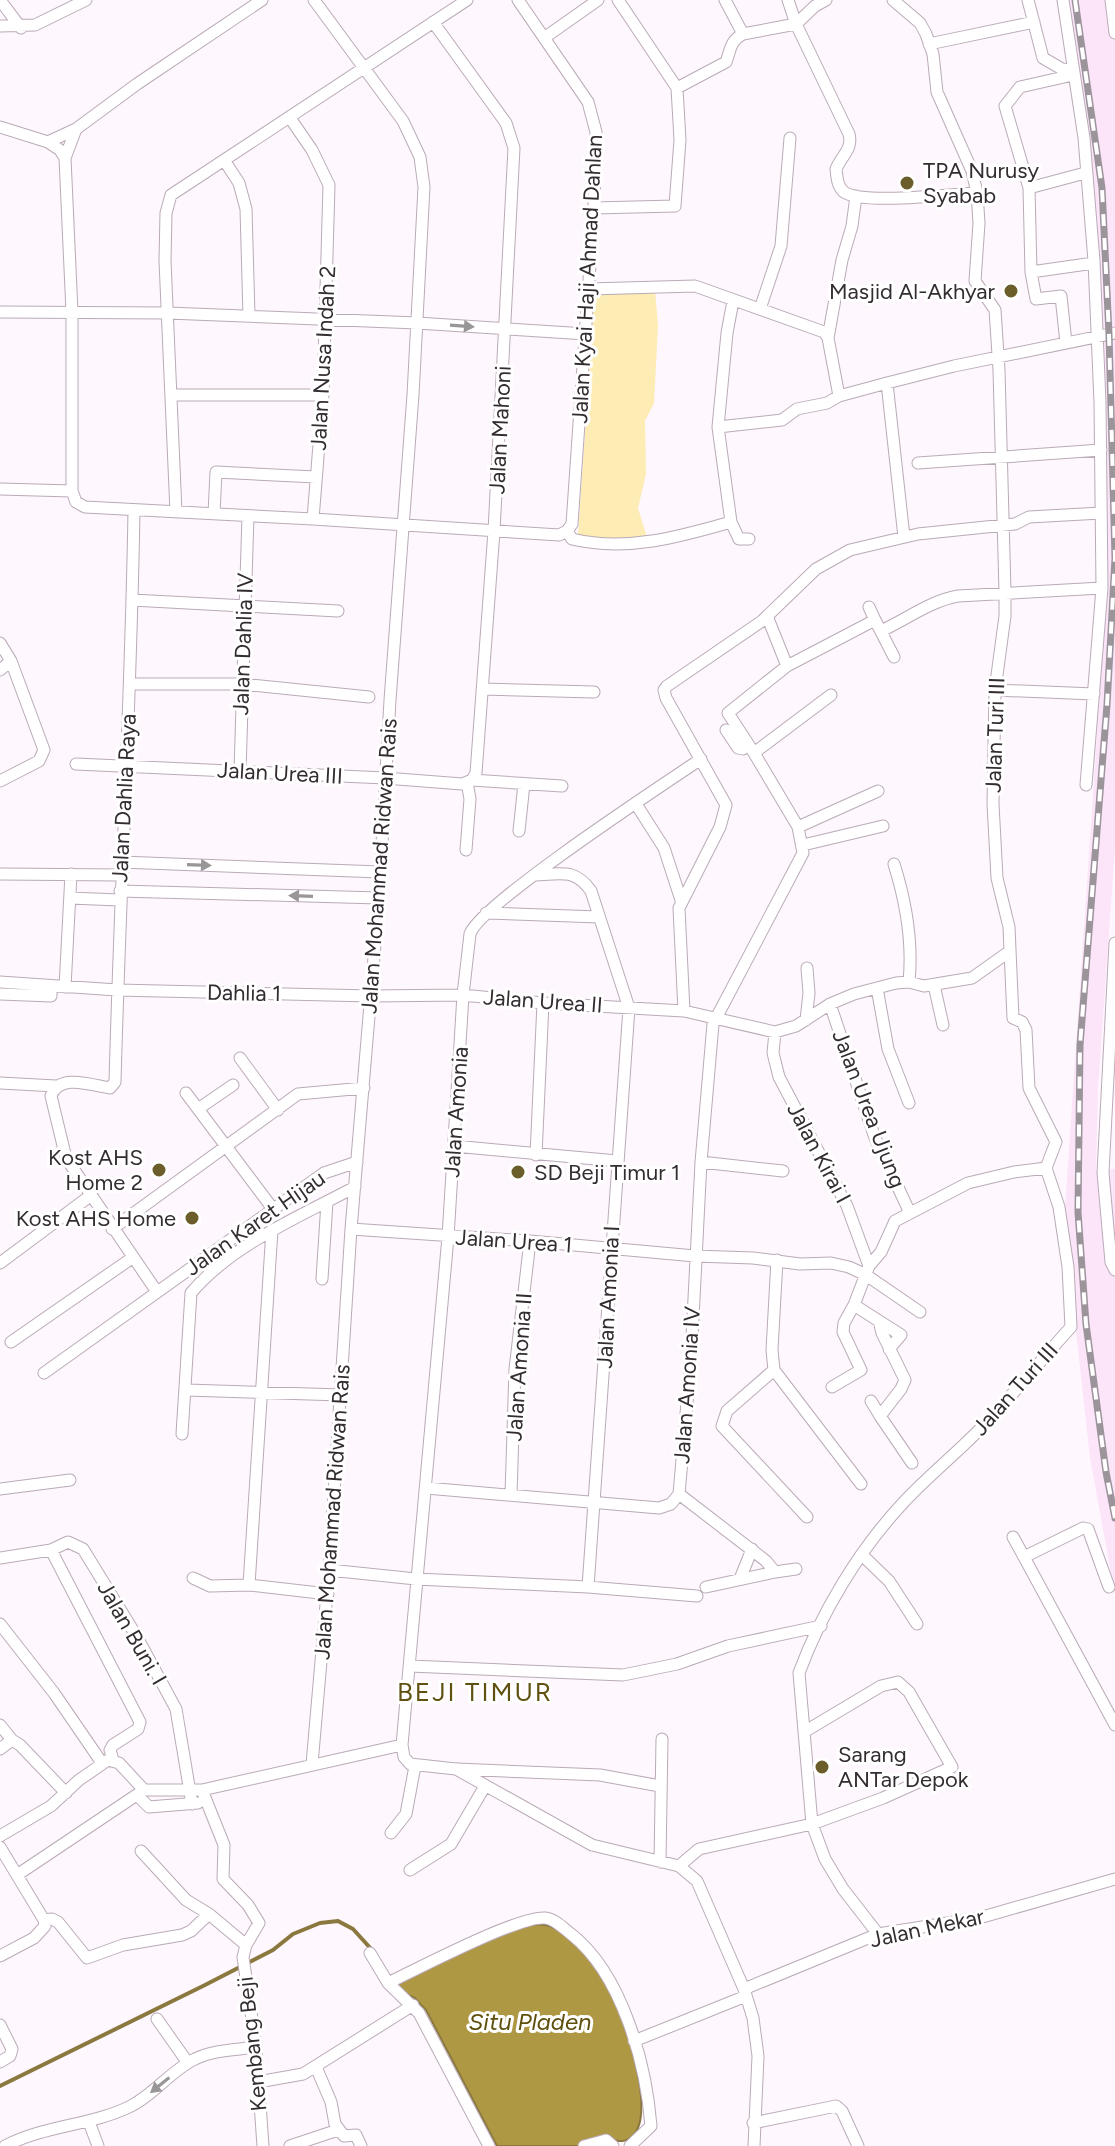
<svg xmlns="http://www.w3.org/2000/svg" width="1115" height="2146" font-family="Figtree,sans-serif">
	<rect width="100%" height="100%" fill="#fef7fd"/>
	<path fill="#fce5f9" d="M 1067,0 L 1115,0 L 1115,848 L 1098,1088 L 1096,1170 L 1115,1169 L 1115,1595 L 1090,1458 L 1064,1223 L 1107,588 L 1099,324 Z"/>
	<path fill="#fdecb3" d="M 595,288 L 655,289 L 658,326 L 654,403 L 645,421 L 646,474 L 638,508 L 648,541 L 615,545 L 578,535 Z"/>
	<path fill="#af9844" stroke="#8a783f" stroke-width="2" d="M 527,1925 C 533,1925 540,1924 545,1925 C 563,1928 592,1956 601,1971 C 618,1997 662,2118 630,2138 C 622,2144 616,2139 607,2140 C 599,2141 591,2144 583,2146 C 556,2146 525,2146 497,2146 L 426,2010 L 415,1998 L 395,1988 L 403,1976 L 496,1934 Z"/>
	<g fill="none" stroke-linecap="round" stroke-linejoin="round">
		<path stroke="#8a783f" stroke-width="4" d="M 0,2086 L 205,1985 L 273,1950 L 293,1934 L 320,1923 L 338,1921 L 353,1929 L 373,1951"/>
		<g stroke="#baaab8" stroke-width="13">
			<path id="street" d="M 0,0 L 21,28
				M 518,0 L 588,102 L 596,132 L 594,208 L 572,524 L 567,531
				M 725,0 L 743,34
				M 826,0 L 815,6 L 796,24 L 849,134 C 853,149 842,155 836,169 C 837,177 837,186 844,192 C 862,205 951,194 977,193
				M 1028,0 L 1043,58 L 1062,69 L 1072,71
				M 1063,0 L 1084,138 L 1094,261 L 1100,402 L 1102,588 L 1086,785
				M 1111,0 L 1115,33
				M 0,26 L 35,25 L 86,0
				M 544,38 L 598,0
				M 929,44 L 1034,22
				M 677,88 L 726,62 C 731,49 730,41 743,34 L 796,24 L 788,0
				M 290,118 L 312,150 L 329,185 L 323,395 L 313,519 L 559,535 L 567,531
				M 0,127 L 48,142
				M 76,129 L 65,158 L 72,312 L 72,491 L 76,502 L 85,507 L 313,519
				M 65,158 L 60,150 L 48,142 L 76,129 L 137,84 L 262,0
				M 224,160 L 239,183 L 246,209 L 249,316
				M 1029,188 L 1085,173
				M 594,208 L 675,206 L 680,140 L 677,88 L 618,0
				M 1031,272 L 1094,263
				M 589,289 L 695,286 L 824,332 L 828,338 L 839,396
				M 733,301 L 727,333 L 718,427 L 782,420 L 797,409 L 827,403 L 839,396 L 887,383 L 954,366 L 1115,333
				M 760,309 L 781,246 L 790,138
				M 0,312 L 168,313 L 417,323 L 586,334
				M 828,338 L 842,260 L 852,226 L 856,196
				M 1066,343 L 1061,296 L 1036,299 L 1031,272 L 1029,188 L 1005,106 L 1020,87 L 1073,75
				M 887,383 L 904,537
				M 172,395 L 323,395
				M 918,463 L 1101,450
				M 0,489 L 72,491
				M 134,510 C 131,701 120,892 115,1082 L 110,1088 C 91,1085 59,1073 51,1096 L 66,1158 L 157,1292
				M 176,512 L 165,261 L 166,213 L 171,195 L 467,0
				M 214,514 L 216,472 L 316,477
				M 731,522 L 739,539 L 749,539
				M 567,531 L 572,539 C 626,552 679,537 731,522 L 718,427
				M 132,600 L 338,611
				M 869,607 L 875,620
				M 767,616 L 787,666
				M 881,631 C 907,619 930,601 958,596 L 1102,588
				M 0,643 L 11,661 L 44,750 L 39,761 L 0,781
				M 0,670 L 11,661
				M 130,684 L 241,684 L 369,697
				M 482,689 L 594,692
				M 995,690 L 1094,694
				M 726,730 L 738,748 L 743,749 L 749,745
				M 754,753 L 728,713 L 787,666 L 875,620 L 894,657
				M 76,764 L 385,778 L 462,784 L 472,780 L 476,773 L 494,531 L 514,148 L 506,123 L 433,22
				M 240,771 L 248,516
				M 472,780 L 562,786
				M 636,804 L 664,848 L 681,900
				M 798,827 L 878,791
				M 519,831 L 524,784
				M 803,845 L 883,826
				M 466,850 L 470,799 L 467,782
				M 121,862 L 380,872
				M 894,864 C 906,902 913,942 909,982
				M 0,874 L 120,875
				M 535,875 C 561,874 575,868 591,891 L 629,1008 L 588,1587
				M 120,891 L 379,898
				M 70,898 L 119,900
				M 486,913 L 599,917
				M 1115,943 L 1103,1173 L 1111,1262 L 1115,1270
				M 0,982 L 117,990 L 371,996 L 463,995 L 543,1003 L 684,1011 L 775,1032 L 796,1026 L 830,1004 L 854,994 L 896,983 L 909,982 L 924,986 L 972,978 L 1010,951
				M 934,985 L 943,1025
				M 65,987 L 71,874
				M 877,988 L 888,1049 L 909,1103
				M 0,994 L 51,996 L 51,986
				M 830,1004 L 875,1138 L 910,1213
				M 684,1011 L 679,908 L 720,827 L 726,805 L 666,698 L 664,690 L 667,686 L 762,621 L 816,569 L 850,550 L 918,534 L 1015,524 L 1029,517 L 1101,513
				M 806,1020 L 809,993 L 807,968
				M 775,1032 L 773,1053 L 779,1077 L 847,1206 L 869,1266
				M 240,1058 L 278,1110
				M 0,1083 L 56,1086
				M 186,1093 L 273,1209
				M 198,1109 L 233,1085
				M 454,1146 L 617,1161
				M 536,1155 L 543,1003
				M 701,1162 L 783,1171
				M 112,1229 L 298,1094 L 364,1088
				M 351,1229 L 530,1241 L 695,1256 L 753,1258 L 800,1264 L 831,1263 L 849,1267 L 866,1275 L 920,1312
				M 272,1230 L 249,1585 L 328,1594
				M 777,1260 L 772,1350 L 774,1370 L 861,1484
				M 0,1263 L 90,1196
				M 322,1279 L 327,1202
				M 854,1305 L 879,1321 L 882,1333 L 905,1380 L 901,1389 L 880,1416 L 912,1463
				M 879,1321 L 901,1335 L 889,1349
				M 11,1342 L 132,1258
				M 774,1370 L 727,1411 L 722,1426 L 807,1517
				M 44,1373 L 324,1173 L 357,1162
				M 832,1387 L 861,1370 L 843,1332 L 844,1323 L 854,1305 L 869,1266 L 881,1252 L 895,1221 L 968,1183 L 1014,1172 L 1046,1168
				M 187,1390 L 341,1395
				M 871,1401 L 880,1416
				M 182,1434 L 191,1293 C 231,1245 301,1216 355,1187
				M 426,1488 L 659,1508 L 671,1504 L 679,1494 L 691,1357 L 701,1162 L 713,1024 L 803,853 L 798,827 L 754,753 L 831,695
				M 0,1489 L 70,1480
				M 511,1494 L 515,1369 L 530,1241
				M 679,1494 L 766,1561 L 775,1572 L 706,1587
				M 1013,1537 L 1024,1557
				M 51,1550 L 140,1722 L 138,1729 L 113,1745 L 110,1750 L 113,1760
				M 862,1555 L 889,1581 L 917,1624
				M 0,1558 L 51,1550 L 68,1542 L 83,1549 L 137,1637 L 176,1709 L 192,1804
				M 329,1570 L 416,1579 L 588,1587 L 697,1596
				M 775,1572 L 796,1569
				M 193,1578 L 210,1586 L 249,1585
				M 740,1579 L 752,1549
				M 1109,1587 L 1088,1529 L 1083,1528 L 1024,1557 L 1115,1725
				M 0,1624 L 54,1693 L 102,1763
				M 410,1666 L 623,1675 L 677,1664 L 728,1646 L 821,1626
				M 0,1725 L 12,1740
				M 402,1745 L 448,1237 L 463,995 L 470,934 C 479,905 664,784 701,759
				M 0,1749 L 12,1740 L 20,1745 L 66,1793
				M 312,1764 L 329,1570 L 351,1229 L 379,898 L 390,700 L 413,395 L 424,187 L 420,157 L 403,121 L 314,0
				M 457,1769 L 600,1775 L 660,1786
				M 202,1790 L 224,1845 L 223,1879 L 248,1905 L 259,1923 L 246,1945 L 243,1957 L 256,2047 L 263,2146
				M 137,1795 L 149,1807 L 198,1803
				M 391,1833 L 406,1814 L 415,1766
				M 0,1836 L 51,1806 L 79,1780 L 108,1760 L 119,1763 L 144,1790 L 202,1790 L 402,1745 L 404,1757 L 410,1764 L 456,1769 L 592,1845 L 679,1866 L 697,1881 L 744,1989 L 753,2018 L 758,2056 L 754,2146
				M 0,1847 L 44,1920 L 45,1926 L 34,1938 L 0,1956
				M 141,1851 L 186,1900 L 209,1914 L 246,1945
				M 660,1862 L 662,1739
				M 679,1866 L 699,1849 L 812,1824 L 883,1798 L 952,1767 L 909,1692 L 898,1682 L 881,1686 L 804,1732
				M 410,1870 L 451,1844 L 485,1786
				M 17,1875 L 144,1790
				M 44,1920 L 52,1919 L 58,1922 L 87,1958 L 123,1945 L 182,1935 L 191,1931 L 209,1914
				M 878,1934 L 843,1889 L 825,1859 L 812,1824 L 799,1673 C 821,1613 859,1550 903,1503 C 928,1476 957,1453 982,1427 C 1013,1395 1041,1360 1071,1327 L 1068,1267 L 1059,1207 L 1046,1168 L 1056,1142 L 1029,1088 L 1026,1030 L 1022,1022 L 1013,1018 L 1009,927 L 997,878 L 993,804 L 995,690 L 1005,616 L 1005,592 L 999,370 L 995,310 L 975,281 L 979,223 L 977,193 L 972,171 L 937,92 L 933,54 L 926,34 L 920,23 L 893,0
				M 370,1953 L 388,1983 L 419,2013 L 489,2146
				M 388,1983 C 417,1969 518,1916 545,1918 C 555,1919 563,1928 571,1934 C 622,1974 646,2063 651,2126 L 630,2146
				M 744,1989 L 878,1934 L 979,1918 L 1115,1879
				M 157,2019 L 188,2063
				M 0,2025 L 12,2049 L 10,2056 L 0,2062
				M 634,2041 L 746,1996
				M 316,2067 L 331,2102 L 335,2124 L 344,2136 L 356,2135 L 361,2146
				M 258,2082 L 303,2074 L 413,2005
				M 89,2122 L 98,2146
				M 753,2123 L 836,2106 L 842,2111 L 858,2146
				M 5,2146 C 46,2125 89,2126 129,2107 C 154,2095 170,2071 195,2059 C 212,2050 236,2050 256,2047
				M 290,2146 L 338,2130
				M 584,2146 L 606,2140 L 613,2146"/>
		</g>
		<use href="#street" stroke="#fff" stroke-width="11"/>
		<g stroke="#9b949a" stroke-width="7">
			<path id="rail" d="M 1075,0 L 1102,188 L 1109,334 L 1115,558 L 1107,705 L 1080,1045 L 1078,1212 L 1086,1324 L 1106,1472 L 1115,1518"/>
		</g>
		<use href="#rail" stroke="#fff" stroke-width="4" stroke-dasharray="12" stroke-linecap="butt"/>
	</g>
	<defs><path id="oneway-solid" d="M-6-.8H1V-3.2L6.5 0L1 3.2V.8H-6Z" transform="scale(2)"/></defs>
	<g fill="#999698">
		<use href="#oneway-solid" transform="translate(462 326) rotate(4)"/>
		<use href="#oneway-solid" transform="translate(199 865) rotate(2)"/>
		<use href="#oneway-solid" transform="translate(301 896) rotate(-178)"/>
		<use href="#oneway-solid" transform="translate(160 2085) rotate(141)"/>
	</g>
	<g fill="#6b5e2b" stroke="#fff" stroke-width="3">
		<circle cx="907" cy="183" r="8"/>
		<circle cx="1011" cy="291" r="8"/>
		<circle cx="159" cy="1170" r="8"/>
		<circle cx="518" cy="1172" r="8"/>
		<circle cx="192" cy="1218" r="8"/>
		<circle cx="822" cy="1767" r="8"/>
	</g>
	<g text-anchor="middle" dominant-baseline="central" stroke-width="6" stroke-linejoin="round" paint-order="stroke">
		<g font-size="22" fill="#332d32" stroke="#fff" text-anchor="start">
			<text x="923" y="170">TPA Nurusy<tspan x="923" dy="25">Syabab</tspan></text>
			<text x="995" y="291" text-anchor="end">Masjid Al-Akhyar</text>
			<text x="143" y="1157" text-anchor="end">Kost AHS<tspan x="143" dy="25">Home 2</tspan></text>
			<text x="534" y="1172">SD Beji Timur 1</text>
			<text x="176" y="1218" text-anchor="end">Kost AHS Home</text>
			<text x="838" y="1754">Sarang<tspan x="838" dy="25">ANTar Depok</tspan></text>
		</g>
		<g font-size="22" fill="#332d32" stroke="#fff">
			<text transform="translate(587 279) rotate(-87)">Jalan Kyai Haji Ahmad Dahlan</text>
			<text transform="translate(323 358) rotate(-87)">Jalan Nusa Indah 2</text>
			<text transform="translate(500 430) rotate(-87)">Jalan Mahoni</text>
			<text transform="translate(243 644) rotate(-88)">Jalan Dahlia IV</text>
			<text transform="translate(995 735) rotate(-88)">Jalan Turi III</text>
			<text transform="translate(280 773) rotate(3)">Jalan Urea III</text>
			<text transform="translate(124 798) rotate(-87)">Jalan Dahlia Raya</text>
			<text transform="translate(379 866) rotate(-86)">Jalan Mohammad Ridwan Rais</text>
			<text transform="translate(244 993) rotate(1)">Dahlia 1</text>
			<text transform="translate(543 1001) rotate(4)">Jalan Urea II</text>
			<text transform="translate(869 1109) rotate(69)">Jalan Urea Ujung</text>
			<text transform="translate(456 1112) rotate(-86)">Jalan Amonia</text>
			<text transform="translate(819 1153) rotate(62)">Jalan Kirai I</text>
			<text transform="translate(255 1223) rotate(-35)">Jalan Karet Hijau</text>
			<text transform="translate(514 1241) rotate(4)">Jalan Urea 1</text>
			<text transform="translate(608 1297) rotate(-87)">Jalan Amonia I</text>
			<text transform="translate(519 1367) rotate(-86)">Jalan Amonia II</text>
			<text transform="translate(687 1385) rotate(-86)">Jalan Amonia IV</text>
			<text transform="translate(1015 1389) rotate(-48)">Jalan Turi III</text>
			<text transform="translate(332 1512) rotate(-86)">Jalan Mohammad Ridwan Rais</text>
			<text transform="translate(132 1633) rotate(60)">Jalan Buni. I</text>
			<text transform="translate(927 1928) rotate(-12)">Jalan Mekar</text>
			<text transform="translate(252 2044) rotate(-96)">Kembang Beji</text>
		</g>
		<g font-size="24" font-style="italic" fill="#5f4f0d" stroke="#fff">
			<text x="530" y="2021">Situ Pladen</text>
		</g>
		<g font-size="26" letter-spacing="2" fill="#605113" stroke="#fff">
			<text x="475" y="1692">BEJI TIMUR</text>
		</g>
	</g>
</svg>
